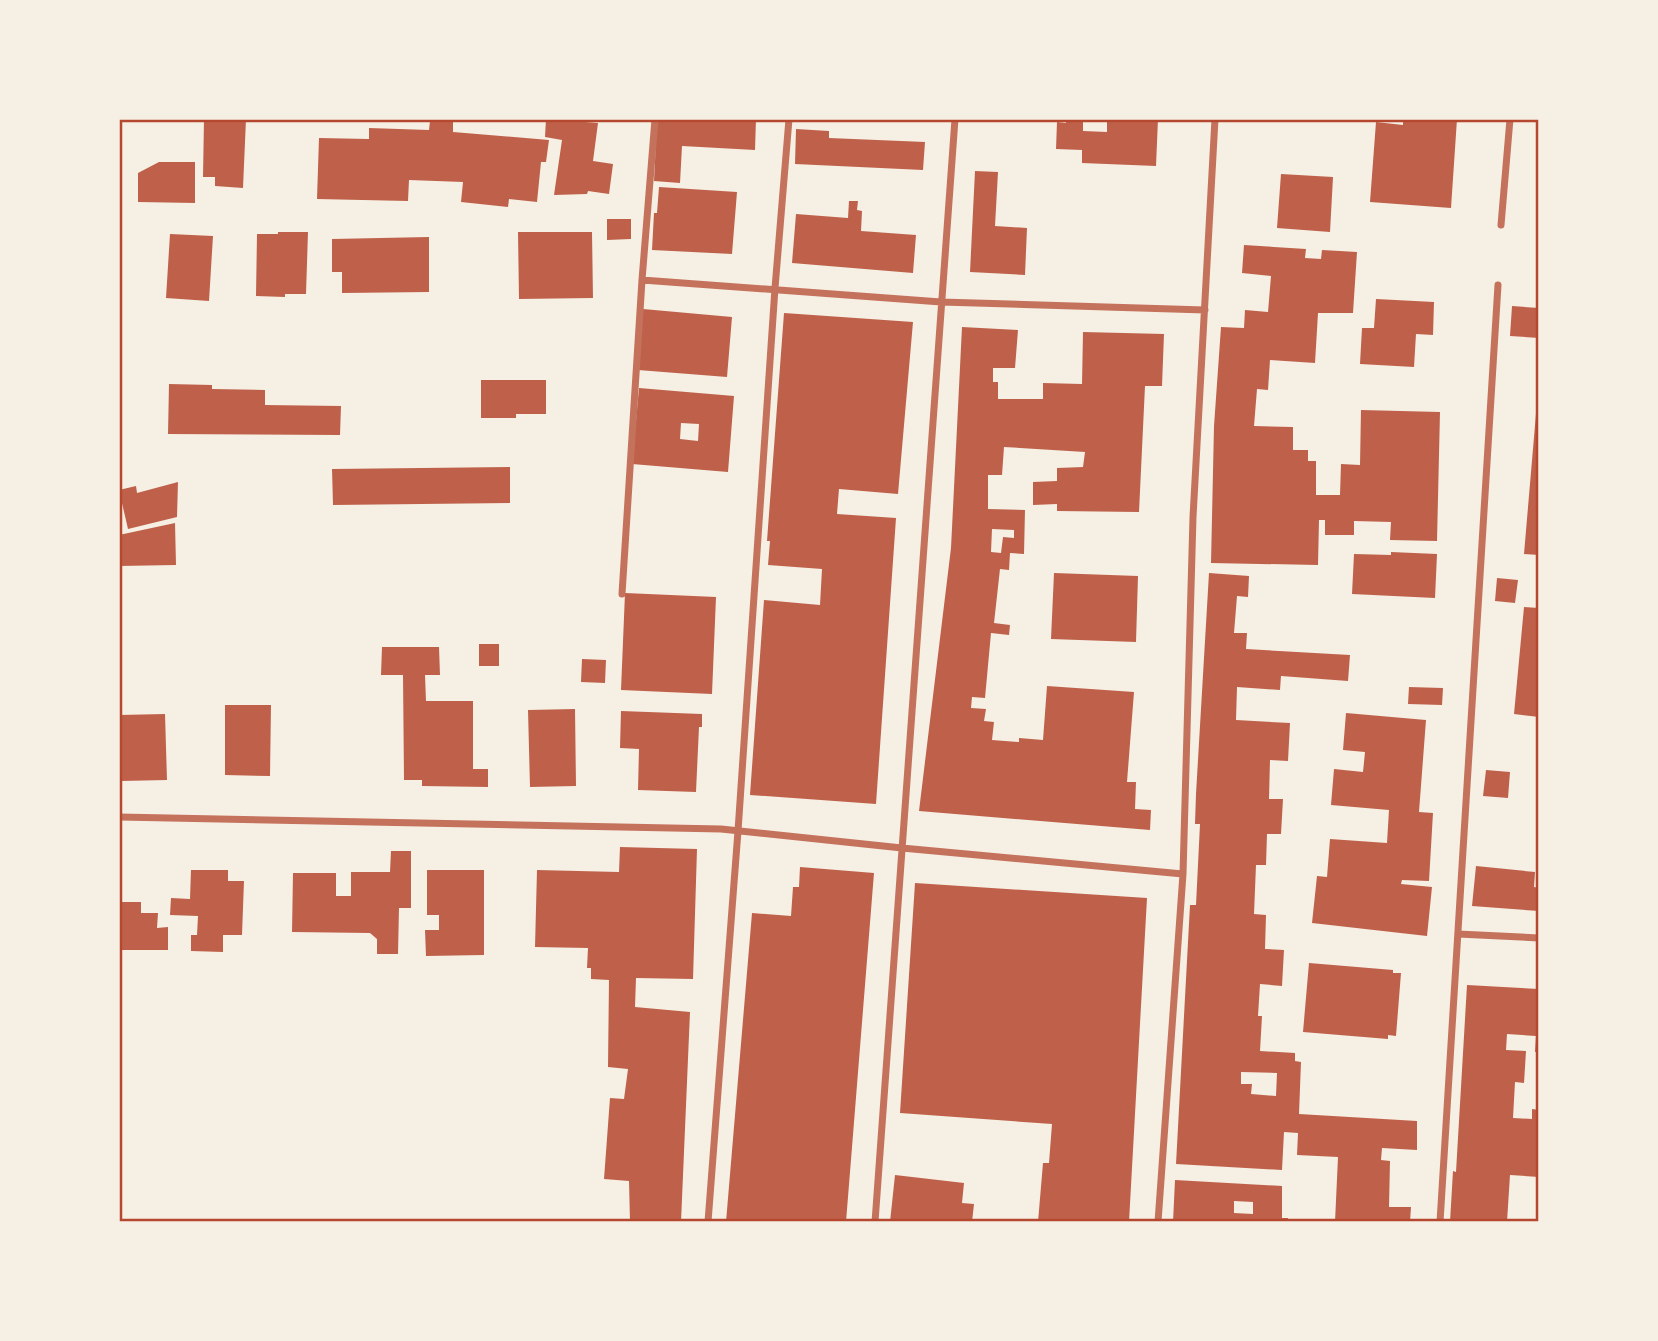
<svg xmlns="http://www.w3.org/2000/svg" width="1658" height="1341" font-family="'Varela Round',sans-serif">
	<rect width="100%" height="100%" fill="#f6efe4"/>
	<path fill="#bf614a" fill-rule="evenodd" d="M 204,119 L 246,119 L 243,188 L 215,186 L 215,177 L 203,177 Z
		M 546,119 L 598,123 L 593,161 L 613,164 L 609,194 L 588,191 L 587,194 L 554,195 L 562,140 L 545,137 Z
		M 657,119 L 756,119 L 755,150 L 682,146 L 680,183 L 654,181 Z
		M 1066,119 L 1083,119 L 1083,131 L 1107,132 L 1107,119 L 1158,119 L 1156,166 L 1082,163 L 1082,150 L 1056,149 L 1057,122 L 1066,123 Z
		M 1403,119 L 1457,119 L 1451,208 L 1370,202 L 1376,122 L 1403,125 Z
		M 430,121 L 453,122 L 453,132 L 549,140 L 546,162 L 541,162 L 537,202 L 509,199 L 508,207 L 461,202 L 463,182 L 409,180 L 408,201 L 317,199 L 319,138 L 369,139 L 369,128 L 429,130 Z
		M 796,129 L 829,131 L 829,138 L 925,142 L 923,170 L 795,164 Z
		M 159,162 L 195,162 L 195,203 L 138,202 L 138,173 Z
		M 975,171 L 998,172 L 995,226 L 1027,228 L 1025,275 L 970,272 Z
		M 1281,174 L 1333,177 L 1330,232 L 1277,228 Z
		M 659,187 L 737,192 L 732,254 L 652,250 L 654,213 L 657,213 Z
		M 849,201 L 858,201 L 857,210 L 862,211 L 861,231 L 916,235 L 913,273 L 792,263 L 796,214 L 848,218 Z
		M 607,219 L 631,219 L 631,239 L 607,240 Z
		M 278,232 L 308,232 L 306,294 L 285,294 L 285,297 L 256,296 L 257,234 L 278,234 Z
		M 518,232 L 592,232 L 593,298 L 519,299 Z
		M 170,234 L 213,236 L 209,301 L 166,298 Z
		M 429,237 L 429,292 L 342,293 L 342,272 L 332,272 L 332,239 Z
		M 1244,245 L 1306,249 L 1305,258 L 1321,259 L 1322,250 L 1357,252 L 1353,313 L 1318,313 L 1315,363 L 1270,360 L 1268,390 L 1257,389 L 1254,426 L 1293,427 L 1293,450 L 1308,450 L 1308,461 L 1316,461 L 1316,495 L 1340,495 L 1341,464 L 1360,465 L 1361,410 L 1440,412 L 1437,541 L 1390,540 L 1391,522 L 1354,521 L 1354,535 L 1325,535 L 1325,520 L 1319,520 L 1318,565 L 1211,563 L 1214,426 L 1221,327 L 1244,328 L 1245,310 L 1268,312 L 1271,276 L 1242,273 Z
		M 1376,299 L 1434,302 L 1433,335 L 1416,334 L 1414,367 L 1360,364 L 1362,328 L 1374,328 Z
		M 1512,306 L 1539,308 L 1539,338 L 1510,336 Z
		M 643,309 L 732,317 L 727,377 L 638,370 Z
		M 784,313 L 913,322 L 898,494 L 839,489 L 837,514 L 896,518 L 876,804 L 750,795 L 764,600 L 820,605 L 822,569 L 768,565 L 770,541 L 767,541 Z
		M 962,327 L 1018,330 L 1015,368 L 993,368 L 993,382 L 998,382 L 998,399 L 1043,399 L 1043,383 L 1082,384 L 1083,332 L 1164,334 L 1162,386 L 1145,386 L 1139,512 L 1057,511 L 1057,504 L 1033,505 L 1033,482 L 1057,481 L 1057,468 L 1083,467 L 1085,452 L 1004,447 L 1002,475 L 988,475 L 988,509 L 1025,510 L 1024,554 L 1010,553 L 1009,570 L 1000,569 L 994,623 L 1010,625 L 1009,635 L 991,633 L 985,698 L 972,697 L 971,708 L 986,709 L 984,721 L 994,722 L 992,740 L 1019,742 L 1019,738 L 1043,740 L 1047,686 L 1134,692 L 1127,782 L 1136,782 L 1135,809 L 1151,810 L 1150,830 L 919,811 L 951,548 ZM 992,529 L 1014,530 L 1014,538 L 1003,537 L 1001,553 L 991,552 Z
		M 481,380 L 546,380 L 546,414 L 516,414 L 516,418 L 481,418 Z
		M 169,384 L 212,385 L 212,389 L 265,390 L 265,405 L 341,406 L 340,435 L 168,434 Z
		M 639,388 L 734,396 L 728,472 L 632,464 ZM 681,423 L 699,424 L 698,441 L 680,439 Z
		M 1537,402 L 1539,402 L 1539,555 L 1524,554 Z
		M 510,467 L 510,503 L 333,505 L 332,469 Z
		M 178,482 L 177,517 L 128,529 L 119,490 L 136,486 L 137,493 Z
		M 175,523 L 176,565 L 119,566 L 119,535 Z
		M 1391,552 L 1437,554 L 1435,598 L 1352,594 L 1354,554 L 1391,555 Z
		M 1054,573 L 1138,576 L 1136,642 L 1051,639 Z
		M 1209,573 L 1249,576 L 1248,597 L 1237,596 L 1234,633 L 1247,633 L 1246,649 L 1350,655 L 1348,681 L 1281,676 L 1280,690 L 1237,687 L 1236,720 L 1290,723 L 1288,761 L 1270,760 L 1269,799 L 1283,799 L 1281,834 L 1267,834 L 1266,865 L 1256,865 L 1254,914 L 1266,915 L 1265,949 L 1284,950 L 1282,986 L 1260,984 L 1258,1016 L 1262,1016 L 1260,1051 L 1295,1053 L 1295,1061 L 1301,1062 L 1299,1114 L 1417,1121 L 1417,1150 L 1382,1148 L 1381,1160 L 1390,1161 L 1389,1207 L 1411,1207 L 1410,1222 L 1335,1222 L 1338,1157 L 1297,1155 L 1298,1133 L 1284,1132 L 1282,1170 L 1176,1164 L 1190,905 L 1196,905 L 1200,824 L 1195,824 L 1196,794 ZM 1241,1072 L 1277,1073 L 1276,1096 L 1251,1094 L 1252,1084 L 1241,1084 Z
		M 1497,578 L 1518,580 L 1515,603 L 1495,601 Z
		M 625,593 L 716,597 L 712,694 L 621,690 Z
		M 1524,607 L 1539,608 L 1539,717 L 1514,714 Z
		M 479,644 L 499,644 L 499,666 L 479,666 Z
		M 382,647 L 439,647 L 440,675 L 425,675 L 426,701 L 473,701 L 473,769 L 488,769 L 488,787 L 422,786 L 422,780 L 404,780 L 403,675 L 381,675 Z
		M 582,659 L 606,660 L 605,683 L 581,682 Z
		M 1409,687 L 1443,688 L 1442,705 L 1408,704 Z
		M 225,705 L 271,705 L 270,776 L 225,775 Z
		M 575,709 L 576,786 L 530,787 L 528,710 Z
		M 621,711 L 702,714 L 702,727 L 699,727 L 696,792 L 638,790 L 639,749 L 620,748 Z
		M 1346,713 L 1426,720 L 1419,812 L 1433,813 L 1429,881 L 1402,880 L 1401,884 L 1432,887 L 1427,936 L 1312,923 L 1317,876 L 1327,877 L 1330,839 L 1387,843 L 1389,810 L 1331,805 L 1334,769 L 1363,772 L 1365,752 L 1343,750 Z
		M 165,714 L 167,780 L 121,781 L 119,715 Z
		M 1486,770 L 1510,772 L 1508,798 L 1483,796 Z
		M 620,847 L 697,849 L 693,979 L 636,978 L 635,1007 L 690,1012 L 681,1222 L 630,1222 L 629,1181 L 604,1179 L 610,1098 L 624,1099 L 628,1069 L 608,1067 L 609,980 L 591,979 L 591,968 L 587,968 L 588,948 L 535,947 L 537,870 L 619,872 Z
		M 391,851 L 411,851 L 411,908 L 399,908 L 398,954 L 377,954 L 377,939 L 370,933 L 292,932 L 293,873 L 336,873 L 336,896 L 351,896 L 351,872 L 390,872 Z
		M 1476,866 L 1535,872 L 1534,887 L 1539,888 L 1539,911 L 1472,906 Z
		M 800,867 L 874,873 L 846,1222 L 726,1222 L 752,913 L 791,916 L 793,887 L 799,887 Z
		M 191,870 L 228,870 L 228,881 L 244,881 L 242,935 L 223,935 L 223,952 L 191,951 L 191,935 L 197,935 L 198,916 L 170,915 L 171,898 L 190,899 Z
		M 427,870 L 484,870 L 484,955 L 426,956 L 425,930 L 439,930 L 439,915 L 427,915 Z
		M 915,883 L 1147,898 L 1129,1222 L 1038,1222 L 1043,1163 L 1049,1163 L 1052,1124 L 900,1113 Z
		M 119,902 L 141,902 L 141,913 L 158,913 L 157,928 L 168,927 L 168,950 L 119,950 Z
		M 1309,963 L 1393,970 L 1393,973 L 1401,973 L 1396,1036 L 1388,1035 L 1388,1039 L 1303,1032 Z
		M 1467,985 L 1539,989 L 1539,1052 L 1535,1052 L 1536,1036 L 1507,1034 L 1506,1050 L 1526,1051 L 1524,1083 L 1515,1082 L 1513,1118 L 1532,1119 L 1532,1109 L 1539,1110 L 1539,1177 L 1510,1175 L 1507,1222 L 1450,1222 L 1453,1171 L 1456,1172 Z
		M 895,1175 L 964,1183 L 962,1203 L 974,1204 L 972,1222 L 890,1222 Z
		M 1175,1180 L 1282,1186 L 1282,1218 L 1288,1218 L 1288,1222 L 1173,1222 ZM 1234,1201 L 1253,1202 L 1253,1214 L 1234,1213 Z"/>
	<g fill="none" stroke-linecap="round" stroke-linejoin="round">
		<path stroke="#c5725c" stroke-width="7" d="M 1501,225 L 1510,119
			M 642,280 L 941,302 L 1205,310
			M 622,594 L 642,280 L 655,119
			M 119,817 L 721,829 L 902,848 L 1183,874
			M 1458,934 L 1539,938
			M 708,1222 L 738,831 L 775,288 L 789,119
			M 875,1222 L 955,119
			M 1158,1222 L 1183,874 L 1193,517 L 1215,119
			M 1440,1222 L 1498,285"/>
	</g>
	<rect width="1658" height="1341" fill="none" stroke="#f6efe4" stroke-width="242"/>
	<rect x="121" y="121" width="1416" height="1099" fill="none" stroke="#b5482f" stroke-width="2.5"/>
</svg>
